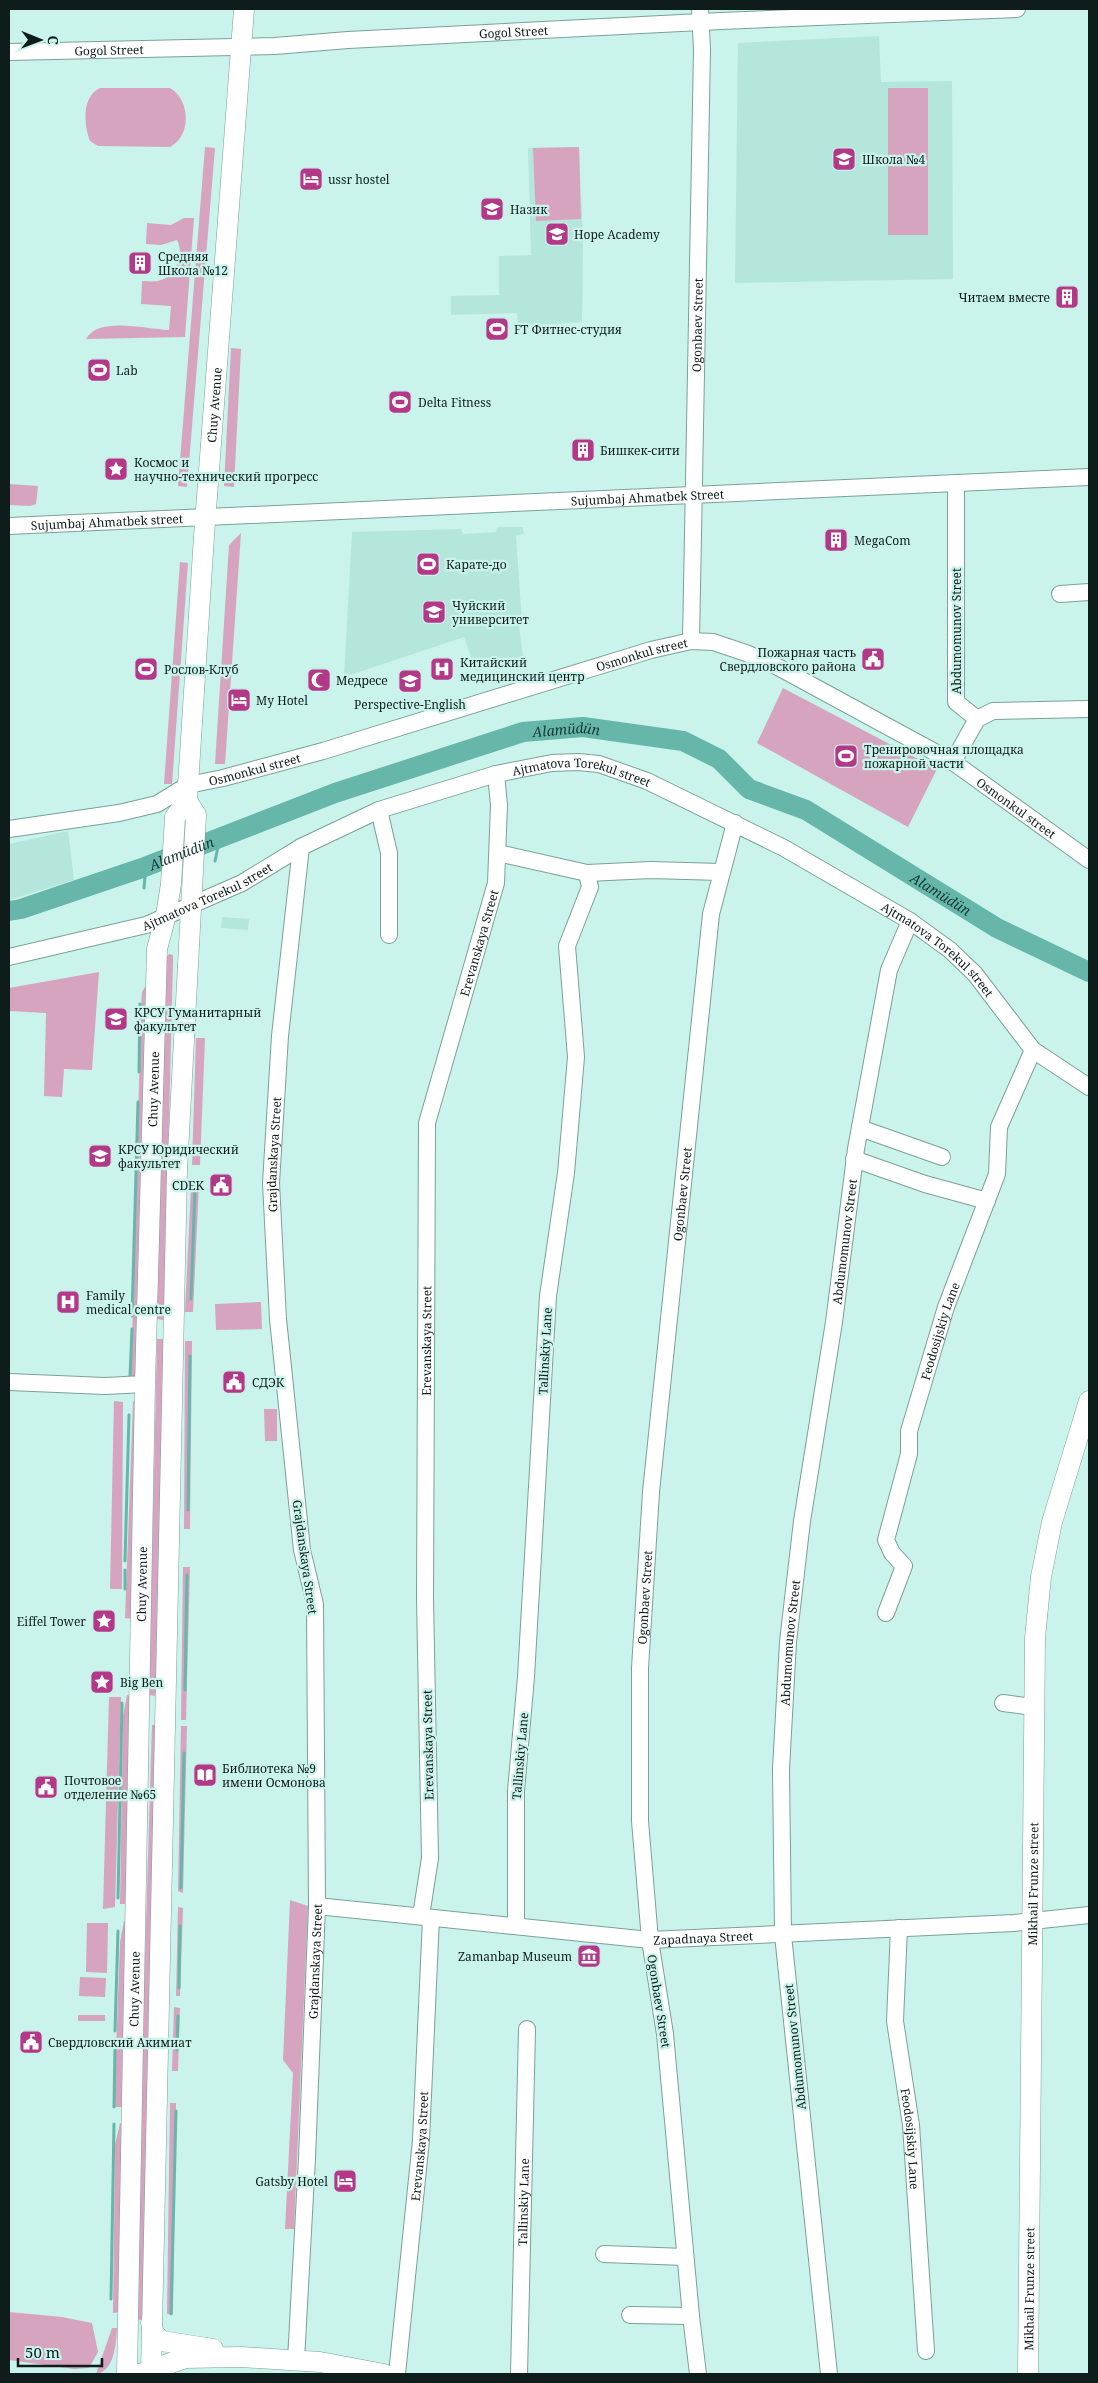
<svg xmlns="http://www.w3.org/2000/svg" width="1098" height="2383" font-family="'Noto Serif',serif">
	<rect width="100%" height="100%" fill="#c9f3eb"/>
	<path fill="#b4e6dc" d="M 879,36 L 881,82 L 952,81 L 953,279 L 735,283 L 738,43 Z
		M 579,147 L 583,243 L 582,322 L 518,326 L 517,313 L 451,315 L 451,296 L 499,295 L 499,256 L 531,255 L 528,148 Z
		M 497,527 L 523,527 L 524,534 L 516,535 L 522,624 L 519,627 L 523,656 L 476,671 L 464,637 L 344,677 L 352,532 L 461,529 L 463,534 L 496,532 Z
		M 68,831 L 74,880 L 9,900 L 9,844 Z
		M 222,917 L 249,919 L 248,930 L 221,928 Z"/>
	<path fill="#d6a4bf" d="M 100,88 L 170,88 C 190,99 192,136 170,147 L 98,146 L 90,141 C 84,125 81,97 100,88 Z
		M 888,88 L 928,88 L 928,235 L 888,235 Z
		M 205,147 L 215,148 L 187,487 L 178,486 Z
		M 579,147 L 581,219 L 536,221 L 533,148 Z
		M 184,218 L 194,218 L 185,337 L 86,339 C 98,316 146,329 169,330 L 171,306 L 141,304 L 142,281 C 147,281 153,282 158,281 C 176,277 185,255 177,240 L 161,245 L 146,244 L 147,223 L 171,225 Z
		M 231,348 L 241,349 L 234,487 L 224,486 Z
		M 9,484 L 38,486 L 36,504 L 30,506 L 9,505 Z
		M 241,533 L 225,764 L 215,764 L 229,545 Z
		M 180,562 L 188,563 L 172,784 L 164,784 Z
		M 783,688 L 937,769 L 908,827 L 757,743 Z
		M 169,954 L 173,955 L 173,962 L 164,1320 L 156,1319 L 166,958 Z
		M 99,972 L 92,1070 L 64,1069 L 62,1097 L 44,1096 L 46,1013 L 9,1011 L 9,988 Z
		M 145,987 L 149,988 L 140,1378 L 131,1379 L 141,1008 L 142,992 Z
		M 196,1038 L 205,1038 L 200,1165 L 192,1165 Z
		M 199,1184 L 193,1312 L 185,1312 L 191,1187 Z
		M 261,1302 L 262,1329 L 216,1330 L 215,1304 Z
		M 157,1339 L 165,1339 L 156,1696 L 149,1695 Z
		M 185,1341 L 192,1341 L 190,1529 L 184,1529 Z
		M 136,1397 L 133,1619 L 125,1618 L 133,1402 Z
		M 114,1401 L 123,1402 L 122,1589 L 110,1589 Z
		M 264,1409 L 277,1409 L 277,1441 L 265,1441 Z
		M 183,1567 L 190,1567 L 186,1720 L 181,1720 Z
		M 127,1695 L 132,1696 L 128,1904 L 120,1904 L 123,1716 Z
		M 109,1697 L 121,1697 L 115,1907 L 103,1909 Z
		M 152,1725 L 159,1725 L 142,2320 L 134,2319 Z
		M 181,1726 L 187,1726 L 183,1893 L 178,1891 Z
		M 290,1900 L 308,1906 L 294,2229 L 285,2229 L 293,2073 L 283,2060 Z
		M 178,1907 L 183,1908 L 180,1996 L 176,1996 Z
		M 124,1921 L 129,1922 L 124,2107 L 114,2107 L 120,1942 Z
		M 87,1923 L 108,1923 L 107,1973 L 86,1972 Z
		M 80,1977 L 106,1978 L 105,1997 L 79,1996 Z
		M 174,2007 L 180,2008 L 178,2071 L 172,2071 Z
		M 78,2015 L 105,2015 L 105,2021 L 78,2021 Z
		M 170,2103 L 176,2103 L 173,2314 L 167,2314 Z
		M 120,2123 L 124,2124 L 120,2312 L 113,2313 L 115,2145 Z
		M 9,2312 L 62,2317 L 92,2323 L 98,2352 L 89,2368 L 74,2369 L 9,2360 Z
		M 112,2328 L 117,2328 C 116,2343 115,2371 96,2374 Z"/>
	<g fill="none" stroke-linecap="round" stroke-linejoin="round">
		<path stroke="#66b6aa" stroke-width="3" d="M 215,861 L 220,838
			M 144,888 L 146,866
			M 139,1072 L 140,1004
			M 191,1299 L 195,1189
			M 132,1316 L 138,1102
			M 130,1377 L 132,1329
			M 188,1510 L 190,1356
			M 125,1561 L 129,1415
			M 125,1589 L 125,1570
			M 185,1690 L 187,1575
			M 181,1888 L 184,1753
			M 118,1898 L 122,1703
			M 179,1988 L 180,1926
			M 115,2031 L 118,1931
			M 177,2050 L 178,2016
			M 114,2107 L 115,2047
			M 111,2299 L 114,2124
			M 171,2314 L 176,2111"/>
		<path stroke="#66b6aa" stroke-width="20" id="s1" d="M 9,911 L 21,909 L 142,868 L 335,793 L 523,732 L 583,727 L 683,741 L 719,759 L 749,789 L 806,810 L 997,928 L 1089,972"/>
		<g stroke="#7aa19a" stroke-width="18">
			<g id="minor">
				<path id="s2" d="M 9,52 L 275,46 L 348,40 L 721,21 L 1017,9"/>
				<path id="s3" d="M 9,526 L 1089,477"/>
				<path d="M 1060,594 L 1089,592"/>
				<path id="s4" d="M 691,641 L 702,50 L 700,9"/>
				<path d="M 977,719 L 993,711 L 1089,709"/>
				<path d="M 953,762 L 977,719 L 956,702 L 956,483"/>
				<path d="M 379,810 L 389,853 L 389,935"/>
				<path id="s5" d="M 9,829 L 119,813 L 157,804 L 188,785 L 223,778 L 323,751 L 651,650 L 691,641 L 713,642 L 746,653 L 778,667 L 953,762 L 1089,860"/>
				<path d="M 498,853 L 587,873 L 590,887 L 567,946 L 576,1057 L 566,1173 L 548,1296 L 526,1677 L 516,1791 L 516,1926"/>
				<path d="M 587,873 L 651,870 L 721,872"/>
				<path id="s6" d="M 9,957 L 146,925 L 242,883 L 301,847 L 379,810 L 496,774 L 552,763 L 578,762 L 599,764 L 647,781 L 784,848 L 910,921 L 950,950 L 975,974 L 1033,1050 L 1089,1087"/>
				<path d="M 860,1128 L 942,1157"/>
				<path d="M 854,1159 L 925,1184 L 987,1201"/>
				<path d="M 9,1382 L 105,1386 L 145,1384"/>
				<path id="s7" d="M 886,1613 L 904,1566 L 892,1553 L 886,1540 L 909,1454 L 909,1431 L 946,1307 L 997,1174 L 999,1127 L 1033,1050"/>
				<path d="M 1003,1703 L 1033,1707"/>
				<path id="s8" d="M 317,1906 L 650,1940 L 1014,1923 L 1089,1915"/>
				<path id="s9" d="M 421,1916 L 430,1858 L 425,1598 L 427,1123 L 496,883 L 499,805 L 496,774"/>
				<path id="s10" d="M 899,1928 L 895,2021 L 911,2125 L 926,2351"/>
				<path d="M 604,2254 L 685,2257"/>
				<path d="M 630,2315 L 691,2316"/>
				<path id="s11" d="M 296,2360 L 307,2158 L 317,1906 L 315,1604 L 302,1550 L 278,1319 L 271,1183 L 280,1036 L 301,847"/>
				<path id="s12" d="M 397,2374 L 421,2140 L 431,1918"/>
				<path id="s13" d="M 519,2374 L 527,2029"/>
				<path id="s14" d="M 698,2374 L 691,2316 L 665,2034 L 650,1940 L 640,1821 L 640,1668 L 651,1492 L 711,914 L 735,823"/>
				<path id="s15" d="M 829,2374 L 783,1935 L 781,1769 L 788,1642 L 802,1521 L 834,1322 L 856,1149 L 889,970 L 910,921"/>
			</g>
		</g>
		<g stroke="#7aa19a" stroke-width="21">
			<g id="major">
				<path d="M 151,2323 L 154,2334 L 162,2341 L 213,2349"/>
				<path id="s16" d="M 127,2374 L 145,1384 L 157,949 L 166,915 L 171,884 L 175,817 L 187,801 L 204,536 L 244,9"/>
				<path d="M 140,2374 L 185,2358 L 241,2357 L 320,2362 L 384,2374"/>
				<path d="M 151,2374 L 177,1171 L 196,815 L 187,801"/>
				<path id="s17" d="M 1028,2374 L 1035,1638 L 1041,1577 L 1052,1522 L 1089,1401"/>
			</g>
		</g>
		<use href="#minor" stroke="#fff" stroke-width="16"/>
		<use href="#major" stroke="#fff" stroke-width="20"/>
	</g>
	<defs>
		<g id="school-square" transform="scale(1.25)"><rect x="-9" y="-9" width="18" height="18" rx="4" fill="#b43888" stroke="#c9f3eb"/><path d="M0-5L7-2L0 1L-7-2ZM-4 1L0 2.5L4 1V4Q0 6-4 4Z" fill="#fff"/></g>
		<g id="hotel-square" transform="scale(1.25)"><rect x="-9" y="-9" width="18" height="18" rx="4" fill="#b43888" stroke="#c9f3eb"/><path d="M-6-4.5h1.5V1H6V5H4.5V3h-9V5H-6ZM-4 0a1.8 1.8 0 1 1 3.6 0ZM.5 0V-2.5h3Q6-2.5 6 0Z" fill="#fff"/></g>
		<g id="university-square" transform="scale(1.25)"><rect x="-9" y="-9" width="18" height="18" rx="4" fill="#b43888" stroke="#c9f3eb"/><path d="M0-5L7-2L0 1L-7-2ZM-4 1L0 2.5L4 1V4Q0 6-4 4Z" fill="#fff"/></g>
		<g id="building-square" transform="scale(1.25)"><rect x="-9" y="-9" width="18" height="18" rx="4" fill="#b43888" stroke="#c9f3eb"/><path d="M-4-6H4V6H1V3H-1V6H-4ZM-2.5-4.3h1.7v1.8h-1.7ZM.8-4.3h1.7v1.8H.8ZM-2.5-1h1.7V.8h-1.7ZM.8-1h1.7V.8H.8Z" fill="#fff"/></g>
		<g id="stadium-square" transform="scale(1.25)"><rect x="-9" y="-9" width="18" height="18" rx="4" fill="#b43888" stroke="#c9f3eb"/><path d="M0-5a6.5 5 0 1 0 0 10a6.5 5 0 1 0 0-10ZM-3.5-1.8h7v3.6h-7Z" fill="#fff"/></g>
		<g id="sight-square" transform="scale(1.25)"><rect x="-9" y="-9" width="18" height="18" rx="4" fill="#b43888" stroke="#c9f3eb"/><path d="M0-6L1.8-2.2L6-1.7L2.9 1.2L3.7 5.4L0 3.3L-3.7 5.4L-2.9 1.2L-6-1.7L-1.8-2.2Z" fill="#fff"/></g>
		<g id="civic-square" transform="scale(1.25)"><rect x="-9" y="-9" width="18" height="18" rx="4" fill="#b43888" stroke="#c9f3eb"/><path d="M-.6-6.5H3V-4.5H.6V-3L4-1V1h2V6H-6V1h2V-1L-.6-3ZM-1.2 2.5V6h2.4V2.5Z" fill="#fff"/></g>
		<g id="hospital-square" transform="scale(1.25)"><rect x="-9" y="-9" width="18" height="18" rx="4" fill="#b43888" stroke="#c9f3eb"/><path d="M-5-5h3v3.5h4V-5h3V5h-3V1.5h-4V5h-3Z" fill="#fff"/></g>
		<g id="mosque-square" transform="scale(1.25)"><rect x="-9" y="-9" width="18" height="18" rx="4" fill="#b43888" stroke="#c9f3eb"/><path d="M3.5-4.9A6 6 0 1 0 3.5 4.9A5 5 0 1 1 3.5-4.9Z" fill="#fff"/></g>
		<g id="library-square" transform="scale(1.25)"><rect x="-9" y="-9" width="18" height="18" rx="4" fill="#b43888" stroke="#c9f3eb"/><path d="M-6-4Q-3-5.5-.7-3.5V5Q-3 3-6 4ZM6-4Q3-5.5 .7-3.5V5Q3 3 6 4Z" fill="#fff"/></g>
		<g id="museum-square" transform="scale(1.25)"><rect x="-9" y="-9" width="18" height="18" rx="4" fill="#b43888" stroke="#c9f3eb"/><path d="M0-6L6-3V-2H-6V-3ZM-5-1h2V3h-2ZM-1-1h2V3h-2ZM3-1h2V3H3ZM-6 4H6V6H-6Z" fill="#fff"/></g>
	</defs>
	<g fill-rule="evenodd">
		<use href="#school-square" x="844" y="159"/>
		<use href="#hotel-square" x="311" y="179"/>
		<use href="#school-square" x="492" y="209"/>
		<use href="#university-square" x="557" y="234"/>
		<use href="#building-square" x="140" y="263"/>
		<use href="#building-square" x="1067" y="297"/>
		<use href="#stadium-square" x="497" y="329"/>
		<use href="#stadium-square" x="99" y="370"/>
		<use href="#stadium-square" x="400" y="402"/>
		<use href="#building-square" x="583" y="450"/>
		<use href="#sight-square" x="116" y="469"/>
		<use href="#building-square" x="836" y="540"/>
		<use href="#stadium-square" x="428" y="564"/>
		<use href="#university-square" x="434" y="612"/>
		<use href="#civic-square" x="873" y="659"/>
		<use href="#stadium-square" x="146" y="669"/>
		<use href="#hospital-square" x="442" y="669"/>
		<use href="#mosque-square" x="319" y="680"/>
		<use href="#school-square" x="410" y="681"/>
		<use href="#hotel-square" x="239" y="700"/>
		<use href="#stadium-square" x="846" y="756"/>
		<use href="#university-square" x="116" y="1019"/>
		<use href="#university-square" x="100" y="1156"/>
		<use href="#civic-square" x="221" y="1185"/>
		<use href="#hospital-square" x="68" y="1302"/>
		<use href="#civic-square" x="234" y="1382"/>
		<use href="#sight-square" x="104" y="1621"/>
		<use href="#sight-square" x="102" y="1682"/>
		<use href="#library-square" x="205" y="1775"/>
		<use href="#civic-square" x="46" y="1787"/>
		<use href="#museum-square" x="589" y="1956"/>
		<use href="#civic-square" x="31" y="2042"/>
		<use href="#hotel-square" x="345" y="2181"/>
	</g>
	<g text-anchor="middle" dominant-baseline="central" stroke-width="4.5" stroke-linejoin="round" paint-order="stroke">
		<g font-size="12" fill="#0e1d1b" stroke="#c9f3eb">
			<text stroke="none"><textPath href="#s2" startOffset="505">Gogol Street</textPath></text>
			<text stroke="none"><textPath href="#s2" startOffset="100">Gogol Street</textPath></text>
			<text stroke="none"><textPath href="#s4" startOffset="316">Ogonbaev Street</textPath></text>
			<text stroke="none"><textPath href="#s16" startOffset="1976">Chuy Avenue</textPath></text>
			<text stroke="none"><textPath href="#s3" startOffset="639">Sujumbaj Ahmatbek Street</textPath></text>
			<text stroke="none"><textPath href="#s3" startOffset="98">Sujumbaj Ahmatbek street</textPath></text>
			<text transform="translate(956 631) rotate(-90)">Abdumomunov Street</text>
			<text stroke="none"><textPath href="#s5" startOffset="659">Osmonkul street</textPath></text>
			<text stroke="none"><textPath href="#s5" startOffset="255">Osmonkul street</textPath></text>
			<text stroke="none"><textPath href="#s6" startOffset="611">Ajtmatova Torekul street</textPath></text>
			<text stroke="none"><textPath href="#s5" startOffset="1079">Osmonkul street</textPath></text>
			<text stroke="none"><textPath href="#s6" startOffset="208">Ajtmatova Torekul street</textPath></text>
			<text stroke="none"><textPath href="#s9" startOffset="981">Erevanskaya Street</textPath></text>
			<text stroke="none"><textPath href="#s6" startOffset="1016">Ajtmatova Torekul street</textPath></text>
			<text stroke="none"><textPath href="#s16" startOffset="1285">Chuy Avenue</textPath></text>
			<text stroke="none"><textPath href="#s11" startOffset="1209">Grajdanskaya Street</textPath></text>
			<text stroke="none"><textPath href="#s14" startOffset="1185">Ogonbaev Street</textPath></text>
			<text stroke="none"><textPath href="#s15" startOffset="1139">Abdumomunov Street</textPath></text>
			<text stroke="none"><textPath href="#s7" startOffset="299">Feodosijskiy Lane</textPath></text>
			<text stroke="none"><textPath href="#s9" startOffset="576">Erevanskaya Street</textPath></text>
			<text transform="translate(545 1351) rotate(-87)">Tallinskiy Lane</text>
			<text transform="translate(305 1557) rotate(82)">Grajdanskaya Street</text>
			<text stroke="none"><textPath href="#s16" startOffset="790">Chuy Avenue</textPath></text>
			<text stroke="none"><textPath href="#s14" startOffset="780">Ogonbaev Street</textPath></text>
			<text stroke="none"><textPath href="#s15" startOffset="734">Abdumomunov Street</textPath></text>
			<text transform="translate(428 1745) rotate(-91)">Erevanskaya Street</text>
			<text transform="translate(520 1756) rotate(-85)">Tallinskiy Lane</text>
			<text stroke="none"><textPath href="#s17" startOffset="490">Mikhail Frunze street</textPath></text>
			<text stroke="none"><textPath href="#s8" startOffset="388">Zapadnaya Street</textPath></text>
			<text stroke="none"><textPath href="#s11" startOffset="399">Grajdanskaya Street</textPath></text>
			<text stroke="none"><textPath href="#s16" startOffset="385">Chuy Avenue</textPath></text>
			<text transform="translate(659 2001) rotate(81)">Ogonbaev Street</text>
			<text transform="translate(795 2047) rotate(-96)">Abdumomunov Street</text>
			<text stroke="none"><textPath href="#s10" startOffset="212">Feodosijskiy Lane</textPath></text>
			<text stroke="none"><textPath href="#s12" startOffset="229">Erevanskaya Street</textPath></text>
			<text stroke="none"><textPath href="#s13" startOffset="172">Tallinskiy Lane</textPath></text>
			<text stroke="none"><textPath href="#s17" startOffset="85">Mikhail Frunze street</textPath></text>
		</g>
		<g font-size="12" fill="#0e1d1b" stroke="#c9f3eb" text-anchor="start">
			<text x="862" y="159">Школа №4</text>
			<text x="328" y="179">ussr hostel</text>
			<text x="510" y="209">Назик</text>
			<text x="574" y="234">Hope Academy</text>
			<text x="158" y="256">Средняя<tspan x="158" dy="14">Школа №12</tspan></text>
			<text x="1050" y="297" text-anchor="end">Читаем вместе</text>
			<text x="514" y="329">FT Фитнес-студия</text>
			<text x="116" y="370">Lab</text>
			<text x="418" y="402">Delta Fitness</text>
			<text x="600" y="450">Бишкек-сити</text>
			<text x="134" y="462">Космос и<tspan x="134" dy="14">научно-технический прогресс</tspan></text>
			<text x="854" y="540">MegaCom</text>
			<text x="446" y="564">Карате-до</text>
			<text x="452" y="605">Чуйский<tspan x="452" dy="14">университет</tspan></text>
			<text x="856" y="652" text-anchor="end">Пожарная часть<tspan x="856" dy="14">Свердловского района</tspan></text>
			<text x="460" y="662">Китайский<tspan x="460" dy="14">медицинский центр</tspan></text>
			<text x="164" y="669">Рослов-Клуб</text>
			<text x="336" y="680">Медресе</text>
			<text x="256" y="700">My Hotel</text>
			<text x="410" y="704" text-anchor="middle">Perspective-English</text>
			<text x="864" y="749">Тренировочная площадка<tspan x="864" dy="14">пожарной части</tspan></text>
			<text x="134" y="1012">КРСУ Гуманитарный<tspan x="134" dy="14">факультет</tspan></text>
			<text x="118" y="1149">КРСУ Юридический<tspan x="118" dy="14">факультет</tspan></text>
			<text x="204" y="1185" text-anchor="end">CDEK</text>
			<text x="86" y="1295">Family<tspan x="86" dy="14">medical centre</tspan></text>
			<text x="252" y="1382">СДЭК</text>
			<text x="86" y="1621" text-anchor="end">Eiffel Tower</text>
			<text x="120" y="1682">Big Ben</text>
			<text x="222" y="1768">Библиотека №9<tspan x="222" dy="14">имени Осмонова</tspan></text>
			<text x="64" y="1780">Почтовое<tspan x="64" dy="14">отделение №65</tspan></text>
			<text x="572" y="1956" text-anchor="end">Zamanbap Museum</text>
			<text x="48" y="2042">Свердловский Акимиат</text>
			<text x="328" y="2181" text-anchor="end">Gatsby Hotel</text>
		</g>
		<g font-size="14" font-style="italic" fill="#143a35" stroke="#c9f3eb">
			<text stroke="none"><textPath href="#s1" startOffset="588">Alamüdün</textPath></text>
			<text stroke="none"><textPath href="#s1" startOffset="182">Alamüdün</textPath></text>
			<text stroke="none"><textPath href="#s1" startOffset="1008">Alamüdün</textPath></text>
		</g>
	</g>
	<rect width="1098" height="2383" fill="none" stroke="#0e1d1b" stroke-width="20"/>
	<g transform="translate(40 40) rotate(91)" stroke="#c9f3eb" stroke-width="4" paint-order="stroke">
	<path d="M0-4L9 19L0 12L-9 19Z" fill="#0e1d1b"/>
	<text y="-8" font-size="14" font-weight="bold" text-anchor="middle" fill="#0e1d1b">С</text>
	</g>
	<path d="M18 2358v8h84v-8" fill="none" stroke="#0e1d1b" stroke-width="2.5"/>
	<text x="25" y="2358" font-size="15" fill="#0e1d1b" stroke="#c9f3eb" stroke-width="4" paint-order="stroke">50 m</text>
</svg>
